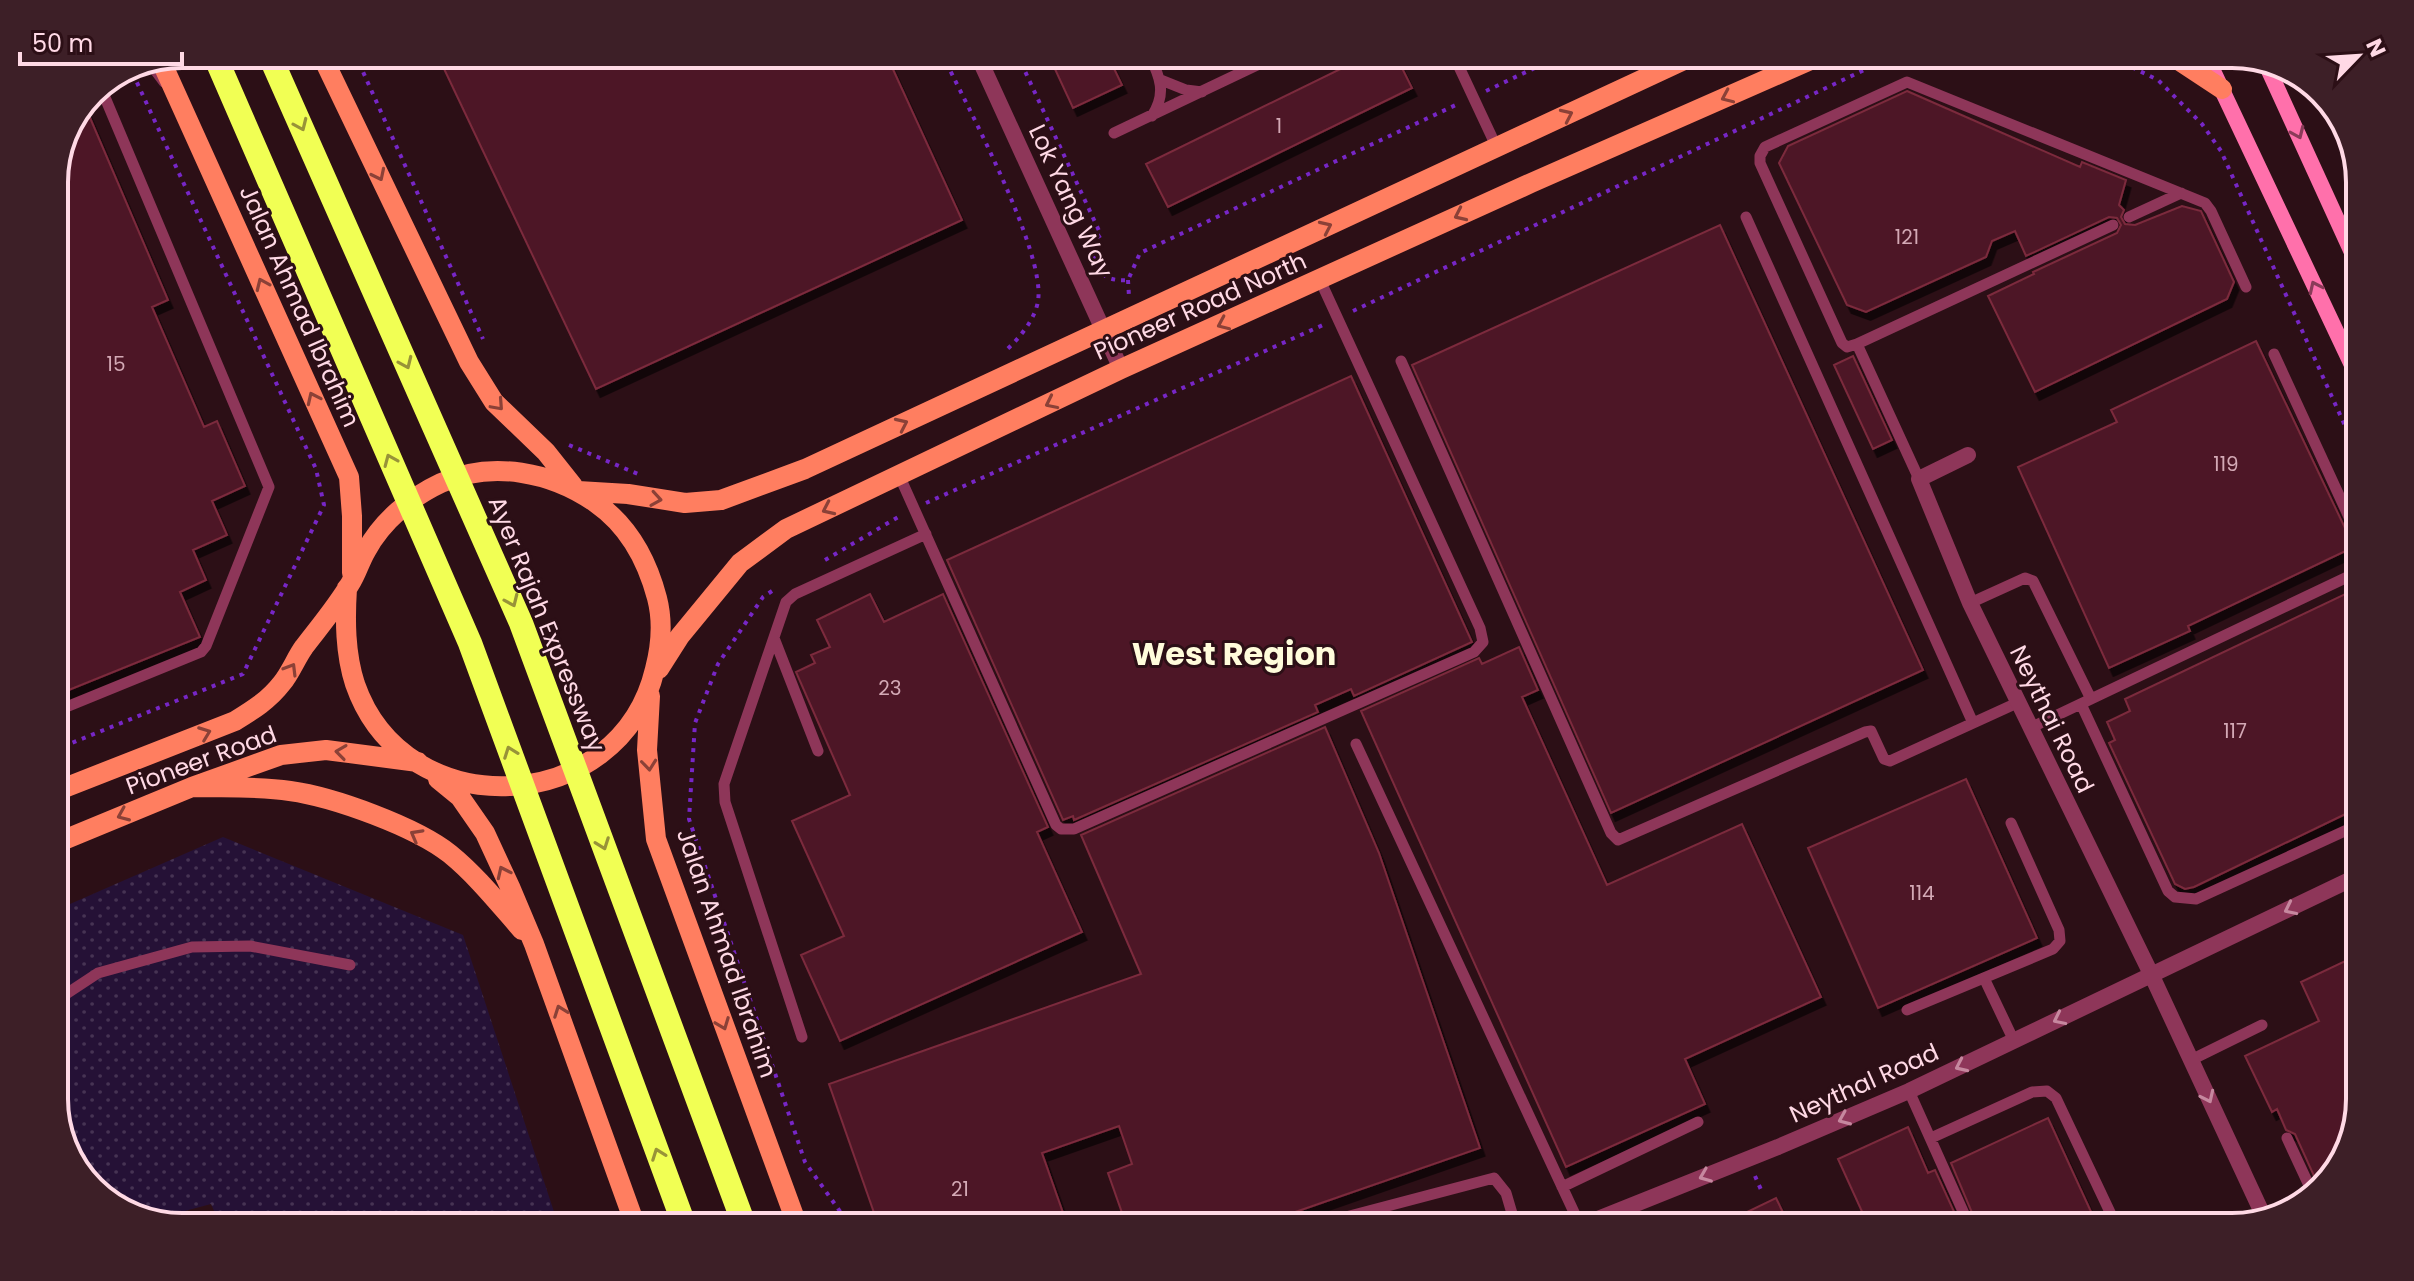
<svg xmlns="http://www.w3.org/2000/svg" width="2414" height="1281" font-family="Poppins,sans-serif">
	<defs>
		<pattern id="grass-dots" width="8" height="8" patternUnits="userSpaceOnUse" patternTransform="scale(2)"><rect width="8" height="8" fill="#251136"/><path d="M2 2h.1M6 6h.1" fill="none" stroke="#463353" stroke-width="1.8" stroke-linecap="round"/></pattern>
		<filter id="shadow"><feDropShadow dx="4.5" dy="8" stdDeviation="0" flood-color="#0009"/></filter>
	</defs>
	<rect width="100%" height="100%" fill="#2c0f16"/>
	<path fill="url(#grass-dots)" d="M 223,837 L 463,935 L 559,1227 L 221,1227 L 211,1204 L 151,1220 L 125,1214 L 76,1170 L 54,1107 L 54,911 Z"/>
	<path fill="#4e1926" stroke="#7c2a3d" stroke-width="2" filter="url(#shadow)" d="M 437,54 L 886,54 L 962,220 L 596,389 Z
		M 1048,54 L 1107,54 L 1122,85 L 1073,108 Z
		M 1371,54 L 1395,54 L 1412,88 L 1168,207 L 1146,164 Z
		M 1907,91 L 2080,167 L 2082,162 L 2126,180 L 2119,205 L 2124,210 L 2121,217 L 2125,224 L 2135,225 L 2182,206 L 2201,211 L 2234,282 L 2227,299 L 2035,392 L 1988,296 L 2034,274 L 2033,272 L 2117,233 L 2121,225 L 2117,218 L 2109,217 L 2026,256 L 2015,231 L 1992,241 L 1986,257 L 1866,312 L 1847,305 L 1779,163 L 1788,146 Z
		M 85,106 L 168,300 L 152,307 L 204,427 L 217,421 L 245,486 L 212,501 L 227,535 L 193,550 L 206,580 L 180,592 L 200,637 L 54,696 L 54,175 Z
		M 1720,225 L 1923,670 L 1611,813 L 1412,365 Z
		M 2256,341 L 2354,547 L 2188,626 L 2190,631 L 2109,668 L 2018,467 L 2117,422 L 2111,410 Z
		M 1853,356 L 1892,440 L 1873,449 L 1834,365 Z
		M 1351,376 L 1472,642 L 1354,696 L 1351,689 L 1315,705 L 1318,712 L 1074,820 L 1073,816 L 1063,820 L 947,560 Z
		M 2360,587 L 2360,807 L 2194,887 L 2185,889 L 2175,884 L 2109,743 L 2115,740 L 2107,722 L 2130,711 L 2125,699 Z
		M 870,594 L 884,622 L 943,594 L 1048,827 L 1037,832 L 1082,932 L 840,1041 L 801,955 L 844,936 L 792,821 L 850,795 L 796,672 L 815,663 L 811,655 L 830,647 L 817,620 Z
		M 1519,647 L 1538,690 L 1522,697 L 1607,885 L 1742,824 L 1821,997 L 1685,1059 L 1705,1104 L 1566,1167 L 1361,711 L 1479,658 L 1482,664 Z
		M 1325,727 L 1379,853 L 1480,1148 L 1252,1227 L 1127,1227 L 1108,1173 L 1132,1164 L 1119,1126 L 1042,1153 L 1068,1227 L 879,1227 L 829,1084 L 1141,974 L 1081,835 Z
		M 1966,779 L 2037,938 L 1878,1008 L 1808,848 Z
		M 2360,954 L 2360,1098 L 2347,1156 L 2319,1187 L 2295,1134 L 2286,1130 L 2277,1109 L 2272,1112 L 2245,1056 L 2319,1021 L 2301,982 Z
		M 2048,1118 L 2098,1227 L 1978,1227 L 1951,1163 Z
		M 1908,1127 L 1928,1173 L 1935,1170 L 1961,1227 L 1869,1227 L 1838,1159 Z
		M 1776,1198 L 1790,1227 L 1716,1227 Z"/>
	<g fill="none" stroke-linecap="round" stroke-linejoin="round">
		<path stroke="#7726c6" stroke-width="4" stroke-dasharray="4 6" stroke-linecap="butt" d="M 355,54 L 483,339
			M 942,54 C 966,104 1046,252 1038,301 C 1035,320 1018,340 1004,352
			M 1017,54 L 1101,235 L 1087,244 C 1100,268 1098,282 1128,280 L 1140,253 L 1460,103
			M 2105,54 L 2158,80 L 2202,124 L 2221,151 L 2360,459
			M 1486,91 L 1564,54
			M 1128,280 L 1129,297
			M 1353,311 L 1898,54
			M 569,445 L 638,474
			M 926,503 L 1323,325
			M 825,560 L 900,516
			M 772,591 L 763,597 L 718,664 L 695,723 L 689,819 L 805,1162 L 851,1227
			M 54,750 L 243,674 L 324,505 L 316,469 L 133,74
			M 1755,1176 L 1762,1192"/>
		<path stroke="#8e3659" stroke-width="11" d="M 1149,54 C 1160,77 1167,93 1152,116
			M 1453,54 L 1497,148
			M 152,66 L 164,82
			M 1161,80 L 1186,90 L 1202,92
			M 1114,133 L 1280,54
			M 1746,217 L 1973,723
			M 2129,217 L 2181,193
			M 2113,225 L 1857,344 L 1847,347 L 1842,343 L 1760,163 L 1760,156 L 1765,147 L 1907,82 L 2205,203 L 2211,211 L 2246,287
			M 1857,344 L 1919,479
			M 2274,354 L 2360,541
			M 1401,361 L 1611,833 L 1618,840 L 1865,732 L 1871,731 L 1884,759 L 1890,761 L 2017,703
			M 899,475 L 1056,825 L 1061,829 L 1074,829 L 1474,652 L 1483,642 L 1480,628 L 1320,280
			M 1970,603 L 2025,578 L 2033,581 L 2091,699
			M 774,638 L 818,751
			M 2081,704 L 2168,891 L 2175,897 L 2196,899 L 2360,824
			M 54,712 L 201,652 L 206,646 L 269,487 L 101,88
			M 2030,728 L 2360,571
			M 1356,744 L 1579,1223
			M 1984,978 L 2014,1041
			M 54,1002 L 98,973 L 192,947 L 250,946 L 350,965
			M 1907,1010 L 2053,949 L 2060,941 L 2059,930 L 2011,823
			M 802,1037 L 725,802 L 724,784 L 786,602 L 795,594 L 926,534
			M 2191,1060 L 2262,1025
			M 1909,1091 L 1970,1227
			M 1931,1138 L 2032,1092 L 2047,1091 L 2056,1098 L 2117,1227
			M 2287,1138 L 2313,1194
			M 1562,1187 L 1698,1122
			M 1342,1218 L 1494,1178 L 1506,1193 L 1516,1227
			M 1567,1227 L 1598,1219"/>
		<path stroke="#8e3659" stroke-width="16" d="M 977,54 L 1121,369
			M 1968,455 L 1919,479 L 1970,603 L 2152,976 L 2264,1217
			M 1601,1227 L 1598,1219 L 1778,1147 L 1909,1091 L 2360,875"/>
		<path stroke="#ff70ab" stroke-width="16" d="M 2205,54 L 2360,382
			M 2265,62 L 2360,270"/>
		<path stroke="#ff7e60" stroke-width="20" d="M 321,54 L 469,362 L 494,402 L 546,452 L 573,486
			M 2169,54 L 2222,89
			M 162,63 L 349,477 L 352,516 L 352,573
			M 578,491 L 628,494 L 685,503 L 721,500 L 805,469 L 1697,54
			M 659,669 L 680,636 L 740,563 L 786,529 L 1121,369 L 1531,183 L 1824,54
			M 650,696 L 647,750 L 656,839 L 798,1227
			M 438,779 L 460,797 L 485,833 L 510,887 L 534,944 L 636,1227
			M 192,787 C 224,788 258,786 290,791 C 334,797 416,827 450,854 C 477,876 499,904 522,930
			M 54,792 L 235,721 C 253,710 269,700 282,683 C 291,672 296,658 304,647 C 320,626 337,606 350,584 C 357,573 360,561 366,551 C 382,521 411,497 441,483 C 492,460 552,472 596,503 C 629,526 647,560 657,598 C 663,621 661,646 655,669 C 620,817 405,828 355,684 C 345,653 345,620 347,588
			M 54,844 L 192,787 L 281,755 L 326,750 L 418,762"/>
		<path stroke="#f1ff54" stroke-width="24" d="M 214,54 L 470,643 L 685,1227
			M 269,54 L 521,623 L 745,1227"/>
	</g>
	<defs><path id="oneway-chevron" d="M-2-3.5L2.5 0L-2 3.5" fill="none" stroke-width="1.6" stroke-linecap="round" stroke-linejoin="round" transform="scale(2)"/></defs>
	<g stroke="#8b4137">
		<use href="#oneway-chevron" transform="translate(1727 97) rotate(156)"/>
		<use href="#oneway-chevron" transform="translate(1567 115) rotate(-25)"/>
		<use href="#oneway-chevron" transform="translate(379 175) rotate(64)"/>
		<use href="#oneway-chevron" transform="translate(1460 215) rotate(155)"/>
		<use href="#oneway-chevron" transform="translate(1326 227) rotate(-25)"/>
		<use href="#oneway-chevron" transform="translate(262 284) rotate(-114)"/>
		<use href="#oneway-chevron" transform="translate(1223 324) rotate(156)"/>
		<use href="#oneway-chevron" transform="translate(313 398) rotate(-115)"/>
		<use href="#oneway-chevron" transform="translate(1051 403) rotate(154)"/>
		<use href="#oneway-chevron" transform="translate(498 405) rotate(48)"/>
		<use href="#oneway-chevron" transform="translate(902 424) rotate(-25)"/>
		<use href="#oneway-chevron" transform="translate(656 499) rotate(9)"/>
		<use href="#oneway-chevron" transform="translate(828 509) rotate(155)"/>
		<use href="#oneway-chevron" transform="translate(291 669) rotate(-59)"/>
		<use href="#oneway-chevron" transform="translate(205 733) rotate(-21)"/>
		<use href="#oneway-chevron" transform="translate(341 752) rotate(-172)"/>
		<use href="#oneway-chevron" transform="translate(649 765) rotate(84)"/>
		<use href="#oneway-chevron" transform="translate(123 815) rotate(157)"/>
		<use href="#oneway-chevron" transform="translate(416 835) rotate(-151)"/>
		<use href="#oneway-chevron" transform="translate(503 872) rotate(-115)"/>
		<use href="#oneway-chevron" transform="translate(560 1011) rotate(-110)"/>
		<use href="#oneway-chevron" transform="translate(723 1024) rotate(69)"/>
	</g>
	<g stroke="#989338">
		<use href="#oneway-chevron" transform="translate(301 125) rotate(66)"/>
		<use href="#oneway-chevron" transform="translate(406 363) rotate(66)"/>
		<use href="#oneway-chevron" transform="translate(390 460) rotate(-113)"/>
		<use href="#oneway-chevron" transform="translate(512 601) rotate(66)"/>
		<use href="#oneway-chevron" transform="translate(510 752) rotate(-110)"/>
		<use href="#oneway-chevron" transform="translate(603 844) rotate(70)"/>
		<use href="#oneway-chevron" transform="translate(658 1154) rotate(-110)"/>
	</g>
	<g stroke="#8b3b59">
		<use href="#oneway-chevron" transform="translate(2298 133) rotate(66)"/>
		<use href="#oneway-chevron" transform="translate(2315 287) rotate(-115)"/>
	</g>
	<g stroke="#c6889f">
		<use href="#oneway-chevron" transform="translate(2290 909) rotate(154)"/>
		<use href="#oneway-chevron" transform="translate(2059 1019) rotate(154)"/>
		<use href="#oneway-chevron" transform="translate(1961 1066) rotate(155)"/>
		<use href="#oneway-chevron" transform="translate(2208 1097) rotate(65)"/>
		<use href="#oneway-chevron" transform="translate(1844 1119) rotate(157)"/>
		<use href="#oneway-chevron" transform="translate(1705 1176) rotate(158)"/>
	</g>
	<g text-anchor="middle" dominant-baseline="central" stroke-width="6" stroke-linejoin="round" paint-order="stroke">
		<g font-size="20" fill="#d3a9b5">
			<text x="1279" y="126">1</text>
			<text x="1907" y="237">121</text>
			<text x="116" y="364">15</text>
			<text x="2226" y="464">119</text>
			<text x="890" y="688">23</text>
			<text x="2235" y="731">117</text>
			<text x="1922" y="893">114</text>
			<text x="960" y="1189">21</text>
		</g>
		<g font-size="24" fill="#ffd9e5" stroke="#2c0f16">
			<text transform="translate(1071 201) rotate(65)">Lok Yang Way</text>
			<text transform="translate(300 306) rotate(66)">Jalan Ahmad Ibrahim</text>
			<text transform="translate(1200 306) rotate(-24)">Pioneer Road North</text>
			<text transform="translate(547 624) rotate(68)">Ayer Rajah Expressway</text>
			<text transform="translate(2052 719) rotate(64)">Neythai Road</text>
			<text transform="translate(201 760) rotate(-20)">Pioneer Road</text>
			<text transform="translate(727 953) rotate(71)">Jalan Ahmad Ibrahim</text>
			<text transform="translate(1864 1083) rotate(-24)">Neythal Road</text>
		</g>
		<g font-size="32" font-weight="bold" fill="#fffcdb" stroke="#2c0f16">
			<text x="1234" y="653">West Region</text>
		</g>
	</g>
	<path d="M0 0H2414V1281H0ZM182 68H2232A114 114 0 0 1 2346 182V1099A114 114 0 0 1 2232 1213H182A114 114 0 0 1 68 1099V182A114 114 0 0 1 182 68Z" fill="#3d1f27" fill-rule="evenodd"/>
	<path fill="none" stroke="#ffd9e5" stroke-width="4" d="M182 68H2232A114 114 0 0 1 2346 182V1099A114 114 0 0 1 2232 1213H182A114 114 0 0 1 68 1099V182A114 114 0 0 1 182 68Z"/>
	<g transform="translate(2358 56) rotate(65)" stroke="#2c0f16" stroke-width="6" paint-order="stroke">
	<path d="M0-6L14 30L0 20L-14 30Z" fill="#ffd9e5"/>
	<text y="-12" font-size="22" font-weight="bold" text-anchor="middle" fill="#ffd9e5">N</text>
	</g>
	<path d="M20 52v12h162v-12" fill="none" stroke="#ffd9e5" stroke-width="4"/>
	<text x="32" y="52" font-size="24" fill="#ffd9e5" stroke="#2c0f16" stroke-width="6" paint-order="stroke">50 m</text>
</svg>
